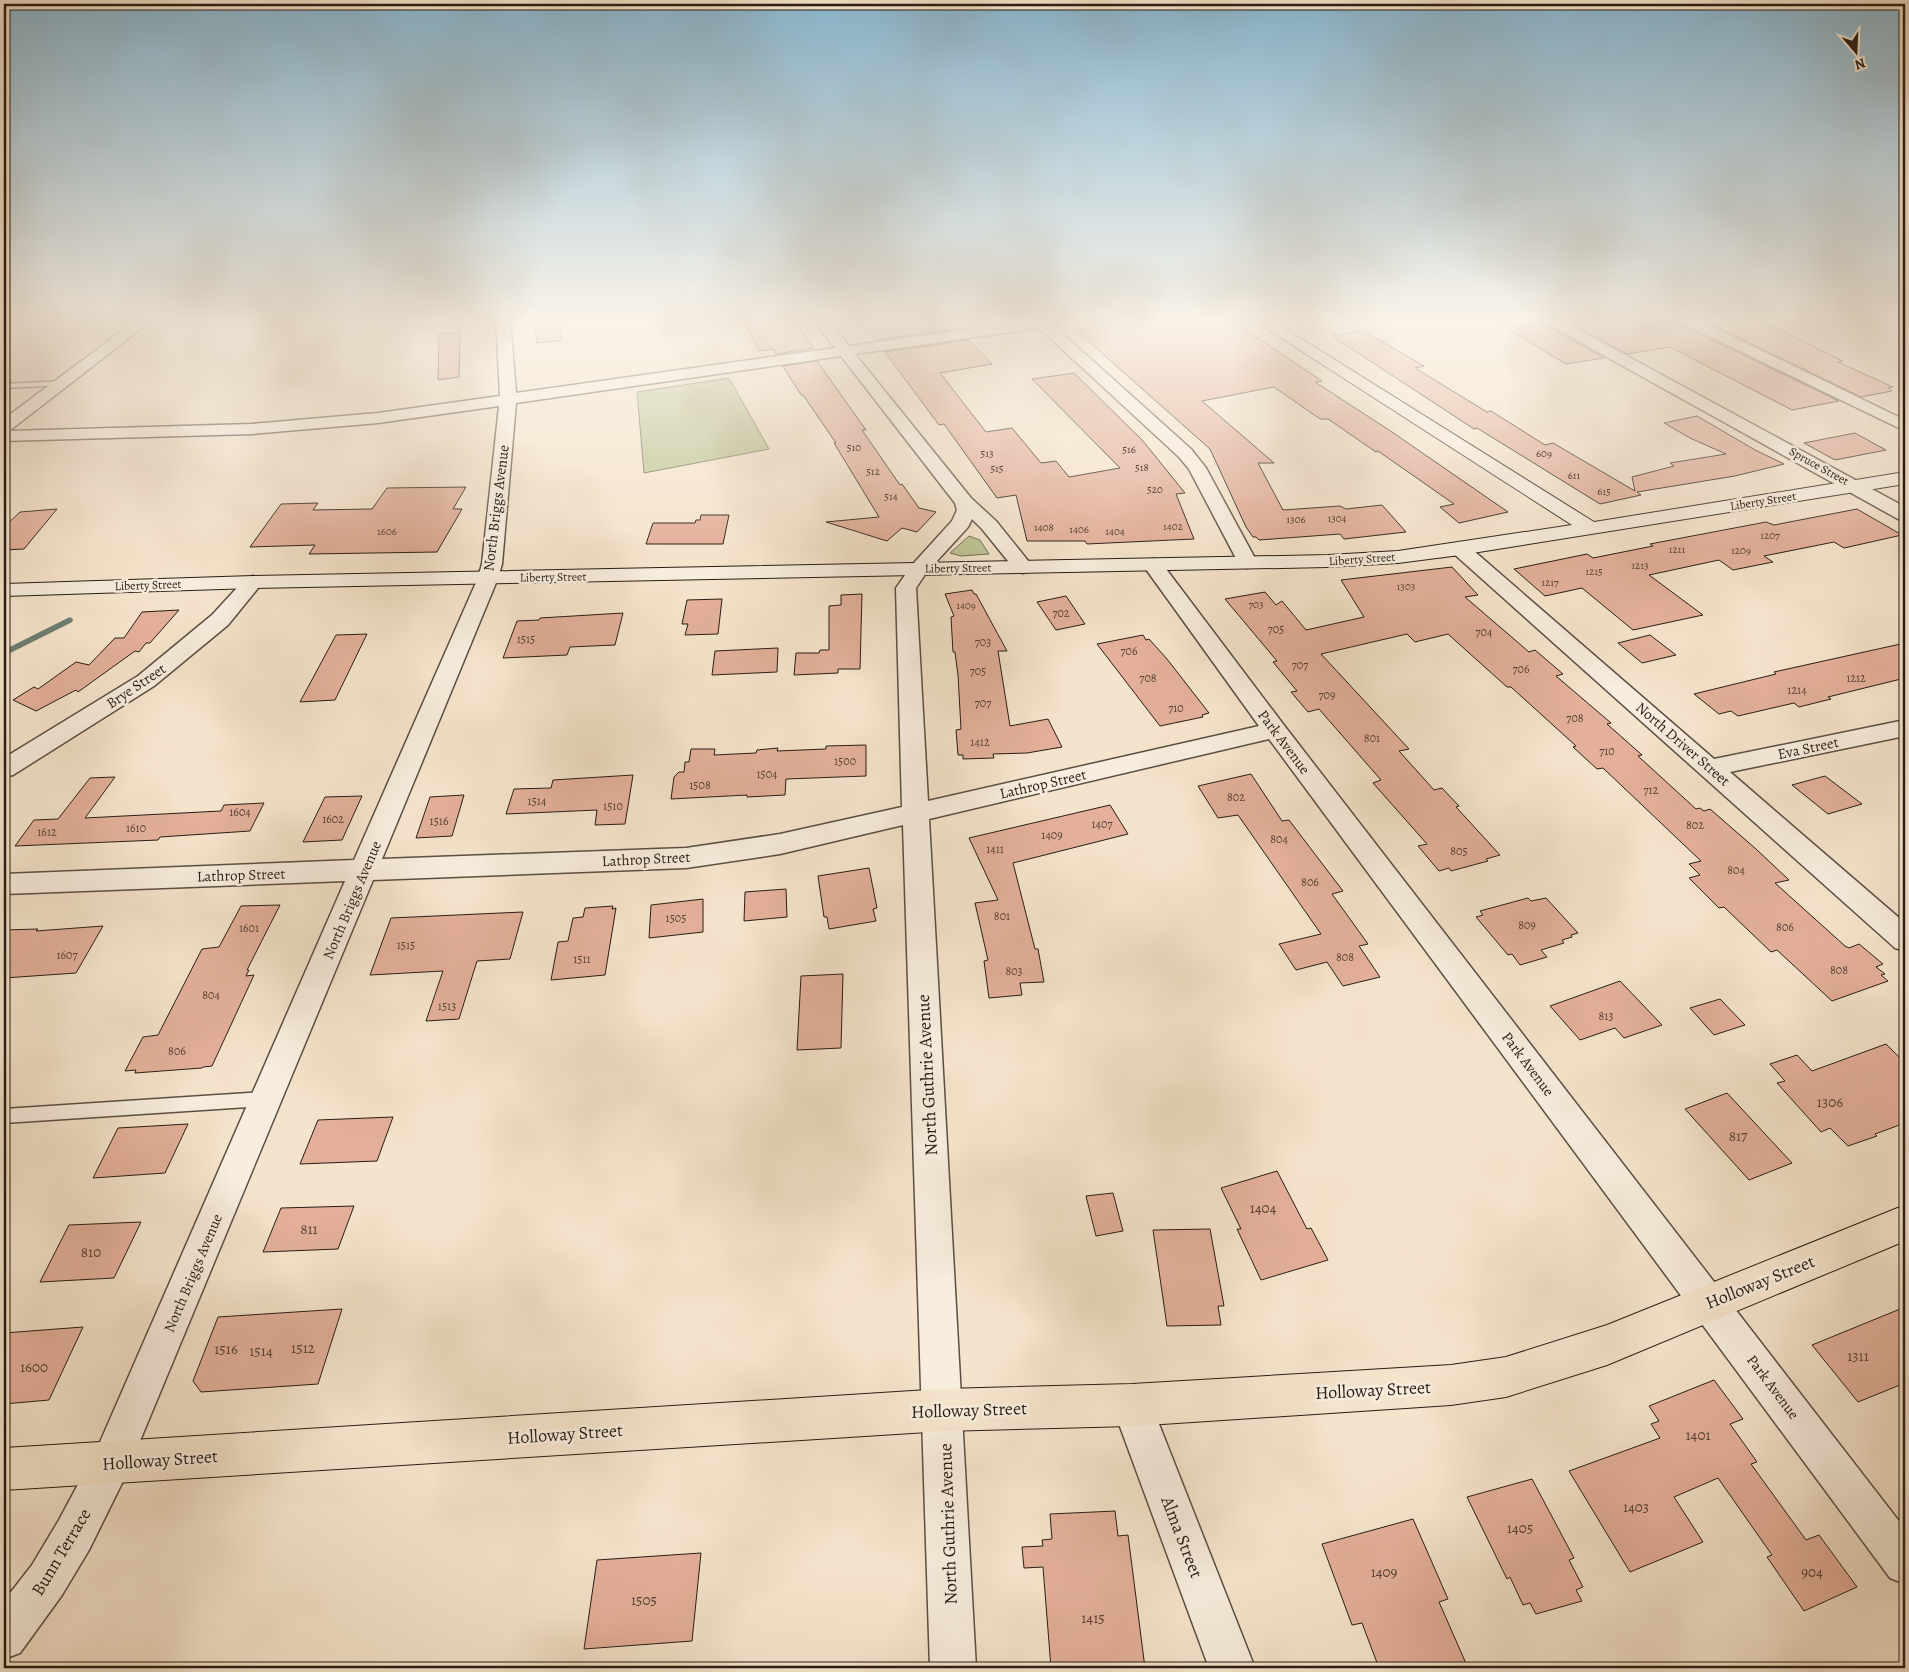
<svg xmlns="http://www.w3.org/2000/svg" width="1909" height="1672" font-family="Alegreya,serif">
	<rect width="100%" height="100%" fill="#f5e4cc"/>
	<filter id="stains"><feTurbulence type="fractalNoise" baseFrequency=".004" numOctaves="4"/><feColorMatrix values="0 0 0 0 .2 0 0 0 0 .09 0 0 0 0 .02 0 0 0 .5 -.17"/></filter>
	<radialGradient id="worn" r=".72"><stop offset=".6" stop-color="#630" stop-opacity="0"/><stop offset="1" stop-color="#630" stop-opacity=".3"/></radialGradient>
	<path fill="#bec496" stroke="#727056" d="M 729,378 L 769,449 L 644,473 L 637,392 Z
		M 969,536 L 980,540 L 989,554 L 961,556 L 950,553 Z"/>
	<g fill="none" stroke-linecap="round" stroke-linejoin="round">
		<path stroke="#6e7e73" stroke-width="5.5" d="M 4,653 L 70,620"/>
	</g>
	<path fill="#e4b09b" stroke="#271d15" d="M 534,318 L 559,318 L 562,340 L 537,343 Z
		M 743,318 L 793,318 L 814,348 L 776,354 L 774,349 L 759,351 Z
		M 858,318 L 947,318 L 958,329 L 876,340 Z
		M 1176,318 L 1228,318 L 1322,381 L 1315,382 L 1392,432 L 1508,512 L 1459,523 L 1440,507 L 1454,504 L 1378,451 L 1376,452 L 1328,419 L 1320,419 L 1274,387 L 1202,401 L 1274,463 L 1258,463 L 1283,510 L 1340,506 L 1346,509 L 1382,505 L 1406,532 L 1344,539 L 1340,534 L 1259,540 L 1256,537 L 1253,537 L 1246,527 L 1210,449 L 1077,331 L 1138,321 L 1147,323 Z
		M 1489,318 L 1538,318 L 1541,323 L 1604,358 L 1566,364 Z
		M 1560,318 L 1674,318 L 1677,323 L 1839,401 L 1792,410 L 1670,347 L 1628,354 Z
		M 1698,318 L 1745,318 L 1766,327 L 1772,326 L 1843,361 L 1838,362 L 1893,387 L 1888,388 L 1892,391 L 1861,397 Z
		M 1362,330 L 1424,366 L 1415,368 L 1487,412 L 1491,411 L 1545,445 L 1553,443 L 1635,491 L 1632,477 L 1674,466 L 1670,463 L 1726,454 L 1690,438 L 1664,423 L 1697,416 L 1755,450 L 1784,464 L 1735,476 L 1637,492 L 1641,495 L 1600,504 L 1477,428 L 1474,429 L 1332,336 Z
		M 460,332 L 459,377 L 438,380 L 439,334 Z
		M 969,340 L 992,364 L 940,373 L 986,432 L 1012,428 L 1041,463 L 1056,461 L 1069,477 L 1120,468 L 1032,379 L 1074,373 L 1143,441 L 1185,493 L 1176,494 L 1194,539 L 1087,544 L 1085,541 L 1027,541 L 1016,495 L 997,498 L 944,424 L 939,425 L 885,352 Z
		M 817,361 L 866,430 L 862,430 L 900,485 L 902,484 L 919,508 L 936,512 L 917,532 L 902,528 L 887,541 L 826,522 L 879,517 L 834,443 L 836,443 L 803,395 L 801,395 L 783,366 Z
		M 1855,433 L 1886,450 L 1835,460 L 1804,443 Z
		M 466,487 L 453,509 L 462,509 L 437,552 L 309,554 L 315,545 L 250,547 L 281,504 L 318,503 L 313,510 L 372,509 L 387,488 Z
		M 57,509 L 24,549 L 4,550 L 4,527 L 20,512 Z
		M 1857,509 L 1902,535 L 1844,548 L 1834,542 L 1764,556 L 1773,562 L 1733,570 L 1719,560 L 1649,575 L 1703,615 L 1633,630 L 1582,588 L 1545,596 L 1514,569 L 1587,554 L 1593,558 L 1653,546 L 1650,544 L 1766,522 L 1774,525 Z
		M 701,515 L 729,515 L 723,544 L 646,544 L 653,523 L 695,523 L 696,520 L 700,520 Z
		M 1452,567 L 1478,595 L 1465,597 L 1529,652 L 1535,650 L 1563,674 L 1556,676 L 1611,723 L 1607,724 L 1642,755 L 1638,756 L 1696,809 L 1700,808 L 1704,811 L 1710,809 L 1756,849 L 1789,880 L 1775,883 L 1845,946 L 1849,948 L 1859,944 L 1883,964 L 1876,967 L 1885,974 L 1881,975 L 1888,981 L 1832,1001 L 1777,950 L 1771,952 L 1724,907 L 1719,908 L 1689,878 L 1700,875 L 1689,864 L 1701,861 L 1603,768 L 1597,769 L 1573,747 L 1576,746 L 1511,687 L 1507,687 L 1448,634 L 1415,642 L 1407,634 L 1321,654 L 1409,749 L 1399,751 L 1434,790 L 1442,788 L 1459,806 L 1456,807 L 1500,855 L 1486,859 L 1488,861 L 1451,871 L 1449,868 L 1439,871 L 1418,846 L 1427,844 L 1373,783 L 1381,780 L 1319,709 L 1308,712 L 1291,692 L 1297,691 L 1273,662 L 1277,661 L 1225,599 L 1265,592 L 1276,605 L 1282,601 L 1306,630 L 1364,617 L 1341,580 Z
		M 972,590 L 974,594 L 976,594 L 1007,651 L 998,651 L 1010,726 L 1048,719 L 1062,747 L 1027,753 L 993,754 L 994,758 L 963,759 L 963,755 L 958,755 L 956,730 L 961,729 L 958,675 L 955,652 L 953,652 L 951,617 L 954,616 L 945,594 Z
		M 862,594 L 860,669 L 838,669 L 838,673 L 794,675 L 796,653 L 819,653 L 820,650 L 829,650 L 829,606 L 841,605 L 841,595 Z
		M 1066,596 L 1085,624 L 1056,630 L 1037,602 Z
		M 722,599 L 718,634 L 685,635 L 688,624 L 682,624 L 687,600 Z
		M 179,610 L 150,643 L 146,643 L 139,652 L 135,651 L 78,692 L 76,690 L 36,711 L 13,700 L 34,687 L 38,689 L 76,662 L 89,665 L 115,638 L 124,638 L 142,612 Z
		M 623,613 L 615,645 L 570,647 L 567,655 L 503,658 L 517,621 L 539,620 L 540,618 Z
		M 367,634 L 335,700 L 300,702 L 336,635 Z
		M 1143,635 L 1146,640 L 1149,639 L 1167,659 L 1209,713 L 1202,715 L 1203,717 L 1160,726 L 1097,644 Z
		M 1650,635 L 1676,655 L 1642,663 L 1618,643 Z
		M 1905,643 L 1905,678 L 1828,697 L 1831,699 L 1799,707 L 1794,703 L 1738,716 L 1731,711 L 1719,714 L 1694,694 L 1776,674 L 1774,672 Z
		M 778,648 L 777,672 L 712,675 L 715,651 Z
		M 866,745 L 866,776 L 786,779 L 785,795 L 747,797 L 747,795 L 671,799 L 674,777 L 679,772 L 684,772 L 685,762 L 689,762 L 691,749 L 715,749 L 714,755 L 756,753 L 757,750 L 778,748 L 777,751 L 826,749 L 826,746 Z
		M 1251,774 L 1282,821 L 1289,820 L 1343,891 L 1332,894 L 1368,944 L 1359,946 L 1380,977 L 1343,986 L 1327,962 L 1296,970 L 1279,944 L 1321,934 L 1238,815 L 1218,818 L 1198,786 Z
		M 633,775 L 625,824 L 595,825 L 597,810 L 506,814 L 514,789 L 551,788 L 553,780 Z
		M 1825,776 L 1862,804 L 1828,814 L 1792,785 Z
		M 115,777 L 85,818 L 221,811 L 224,805 L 264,803 L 250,831 L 160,837 L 158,840 L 15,846 L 34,820 L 58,819 L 90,778 Z
		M 464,795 L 452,836 L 416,838 L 430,797 Z
		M 362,796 L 342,840 L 303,842 L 325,797 Z
		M 1110,805 L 1128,834 L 1013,863 L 1035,949 L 1038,949 L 1044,982 L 1020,983 L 1022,995 L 989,998 L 984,961 L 988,960 L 975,903 L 998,900 L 969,838 Z
		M 869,868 L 877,908 L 873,909 L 876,921 L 829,929 L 827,917 L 824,917 L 818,876 Z
		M 786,889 L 787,917 L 744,921 L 745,892 Z
		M 1528,898 L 1531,901 L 1546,898 L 1578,933 L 1571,935 L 1572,937 L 1562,940 L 1564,943 L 1541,950 L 1547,957 L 1520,965 L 1512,954 L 1508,955 L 1476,917 L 1483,915 L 1480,911 Z
		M 703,899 L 703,932 L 649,938 L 651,905 Z
		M 280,905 L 247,970 L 249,970 L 246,976 L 254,975 L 212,1066 L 203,1067 L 202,1068 L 135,1073 L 136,1070 L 125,1071 L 143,1037 L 158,1035 L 202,949 L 219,947 L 241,906 Z
		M 613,906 L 612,909 L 616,908 L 605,975 L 551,980 L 558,942 L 568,941 L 573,918 L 583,917 L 585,908 Z
		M 523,912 L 510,959 L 477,961 L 459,1019 L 426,1021 L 443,971 L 370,975 L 391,918 Z
		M 103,926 L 76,973 L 4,978 L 4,930 L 38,929 L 36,931 Z
		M 843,974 L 841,1048 L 797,1050 L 801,976 Z
		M 1620,981 L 1662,1025 L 1624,1038 L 1615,1028 L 1580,1040 L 1550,1006 Z
		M 1720,999 L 1745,1025 L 1714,1035 L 1690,1008 Z
		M 1886,1044 L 1905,1063 L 1905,1123 L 1875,1134 L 1877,1136 L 1848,1146 L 1830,1128 L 1821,1132 L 1777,1083 L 1785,1081 L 1770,1064 L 1797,1055 L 1812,1071 Z
		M 1727,1093 L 1792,1163 L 1749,1180 L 1685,1109 Z
		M 393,1117 L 377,1161 L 300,1164 L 318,1120 Z
		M 188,1124 L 165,1173 L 93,1178 L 118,1128 Z
		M 1277,1171 L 1307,1229 L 1311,1228 L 1328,1260 L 1261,1280 L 1237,1229 L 1241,1229 L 1221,1188 Z
		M 1113,1193 L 1123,1231 L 1096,1236 L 1086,1196 Z
		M 354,1206 L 338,1249 L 263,1252 L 281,1208 Z
		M 141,1222 L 114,1278 L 40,1282 L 69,1225 Z
		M 1210,1229 L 1224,1306 L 1218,1306 L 1221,1325 L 1167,1326 L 1153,1230 Z
		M 1905,1307 L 1905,1383 L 1858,1402 L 1812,1345 Z
		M 342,1309 L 318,1384 L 201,1392 L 193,1381 L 218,1317 Z
		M 83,1327 L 49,1400 L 4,1404 L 4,1333 Z
		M 1714,1380 L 1743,1419 L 1730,1424 L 1757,1462 L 1751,1464 L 1806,1540 L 1819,1535 L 1857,1587 L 1804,1611 L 1767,1557 L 1772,1555 L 1718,1478 L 1674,1497 L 1703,1542 L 1630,1572 L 1569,1471 L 1660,1438 L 1651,1424 L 1659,1421 L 1649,1406 Z
		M 1532,1479 L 1574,1558 L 1569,1560 L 1583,1587 L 1576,1590 L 1582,1601 L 1536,1614 L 1530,1603 L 1523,1605 L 1510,1577 L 1507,1579 L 1467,1497 Z
		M 1115,1511 L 1118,1536 L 1128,1535 L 1145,1668 L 1051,1668 L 1043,1567 L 1024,1568 L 1022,1547 L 1043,1546 L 1042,1540 L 1052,1539 L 1050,1514 Z
		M 1413,1519 L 1448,1599 L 1439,1602 L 1468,1668 L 1379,1668 L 1362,1623 L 1352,1625 L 1322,1544 Z
		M 701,1553 L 692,1641 L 584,1649 L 597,1560 Z"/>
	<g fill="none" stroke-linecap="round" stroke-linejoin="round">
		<g stroke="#5a4f43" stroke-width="3">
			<path id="lane" d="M 62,381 L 66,383 L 65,385 L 4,388 L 4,384 Z
				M 265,1092 L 270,1094 L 273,1099 L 270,1104 L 265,1106 L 4,1123 L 4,1109 Z"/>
		</g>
		<g stroke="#5a4f43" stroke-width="3">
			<path id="street" d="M 139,318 L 155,318 L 9,431 L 252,424 L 378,413 L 500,396 L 496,318 L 510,318 L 516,393 L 835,348 L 812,318 L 826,318 L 849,346 L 1049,318 L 1084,318 L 1082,321 L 1054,326 L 1191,449 L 1206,468 L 1257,562 L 1254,566 L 1247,568 L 1240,566 L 1189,469 L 1179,457 L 1039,328 L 855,354 L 971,498 L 996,521 L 1033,567 L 1030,571 L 1023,573 L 1016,571 L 982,529 L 972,519 L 968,527 L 926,573 L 916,588 L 928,801 L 1259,726 L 1143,565 L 1146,561 L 1153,559 L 1160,561 L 1283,724 L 1905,1529 L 1905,1584 L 1890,1578 L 1269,739 L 929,819 L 976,1668 L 930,1668 L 903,825 L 780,854 L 686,868 L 373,880 L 125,1477 L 89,1550 L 62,1595 L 20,1653 L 4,1659 L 4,1601 L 32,1565 L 59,1520 L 97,1449 L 345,881 L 4,894 L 4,874 L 354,860 L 478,578 L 482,564 L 499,406 L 378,423 L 252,434 L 4,441 L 4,419 ZM 841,356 L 955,503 L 957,510 L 952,521 L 912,565 L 896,588 L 902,807 L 780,834 L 686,848 L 382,859 L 498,578 L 502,564 L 516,403 Z
				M 1540,318 L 1557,318 L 1905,507 L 1905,521 L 1898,519 L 1542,321 Z
				M 1676,318 L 1694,318 L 1905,420 L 1905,431 L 1678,321 Z
				M 1460,543 L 1467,545 L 1714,759 L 1905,720 L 1905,736 L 1730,772 L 1905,923 L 1905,951 L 1895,948 L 1453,553 L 1450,549 L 1453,545 Z
				M 253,576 L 260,578 L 263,582 L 228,625 L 154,686 L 13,775 L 4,777 L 4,758 L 138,676 L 212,615 L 246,578 Z
				M 1132,1385 L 1146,1391 L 1255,1668 L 1209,1668 L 1112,1405 L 1118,1391 Z"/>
		</g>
		<g stroke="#271d15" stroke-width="2">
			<path id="secondary" d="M 1250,318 L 1268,318 L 1594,522 L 1905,472 L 1905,484 L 1460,555 L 1398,563 L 1328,567 L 253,588 L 4,596 L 4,584 L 253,576 L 1328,555 L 1398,551 L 1572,525 Z"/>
		</g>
		<g stroke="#271d15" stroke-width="2">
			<path id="primary" d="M 1905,1205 L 1905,1241 L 1607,1365 L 1506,1397 L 1451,1405 L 1132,1426 L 944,1431 L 4,1490 L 4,1448 L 944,1389 L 1132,1384 L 1451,1365 L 1506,1357 L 1607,1325 Z"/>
		</g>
		<use href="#lane" fill="#f8edde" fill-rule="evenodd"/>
		<use href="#street" fill="#f8edde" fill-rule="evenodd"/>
		<use href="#secondary" fill="#f8edde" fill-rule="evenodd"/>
		<use href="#primary" fill="#f5e4cc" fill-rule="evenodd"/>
	</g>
	<linearGradient id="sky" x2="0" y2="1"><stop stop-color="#8ab8d2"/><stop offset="0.58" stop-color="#faf3e8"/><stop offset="1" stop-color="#faf3e8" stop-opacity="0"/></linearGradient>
	<rect width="1909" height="552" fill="url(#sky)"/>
	<g text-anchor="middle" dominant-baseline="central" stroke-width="5" stroke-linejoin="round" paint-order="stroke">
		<g font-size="11" fill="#564236">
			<text x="854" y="447">510</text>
			<text x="1129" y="449">516</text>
			<text x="987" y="453">513</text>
			<text x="1544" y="453">609</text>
			<text x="1142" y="467">518</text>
			<text x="997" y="468">515</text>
			<text x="873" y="471">512</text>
			<text x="1574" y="475">611</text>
			<text x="1155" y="489">520</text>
			<text x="1604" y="491">615</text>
			<text x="891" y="496">514</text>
			<text x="1337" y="518">1304</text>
			<text x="1296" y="519">1306</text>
			<text x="1173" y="526">1402</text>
			<text x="1044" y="527">1408</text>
			<text x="1079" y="529">1406</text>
			<text x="387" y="531">1606</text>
			<text x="1115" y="531">1404</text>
			<text x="1770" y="535">1207</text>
			<text x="1677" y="549">1211</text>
			<text x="1741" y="550">1209</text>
			<text x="1640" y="565">1213</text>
			<text x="1594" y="571">1215</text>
			<text x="1550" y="582">1217</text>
			<text x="1406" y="586">1303</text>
			<text x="1256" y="604">703</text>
			<text x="966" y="605">1409</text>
		</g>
		<g font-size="12" fill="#271d15" stroke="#f8edde">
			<text transform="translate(1819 466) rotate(29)">Spruce Street</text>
			<text transform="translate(1763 501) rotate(-9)">Liberty Street</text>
			<text transform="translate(1362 559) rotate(-4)">Liberty Street</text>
			<text transform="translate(958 568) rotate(-1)">Liberty Street</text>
			<text transform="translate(553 577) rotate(-1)">Liberty Street</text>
			<text transform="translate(148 585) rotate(-2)">Liberty Street</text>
		</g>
		<g font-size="12" fill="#564236">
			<text x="1061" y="613">702</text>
			<text x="1276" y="629">705</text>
			<text x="1484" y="632">704</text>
			<text x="526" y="639">1515</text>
			<text x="983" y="642">703</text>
			<text x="1129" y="651">706</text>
			<text x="1300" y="665">707</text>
			<text x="1521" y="669">706</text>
			<text x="978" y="671">705</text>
			<text x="1148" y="678">708</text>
			<text x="1856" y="678">1212</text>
			<text x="1797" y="690">1214</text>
			<text x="1327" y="695">709</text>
			<text x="983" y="703">707</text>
			<text x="1176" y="708">710</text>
			<text x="1575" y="718">708</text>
			<text x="1372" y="738">801</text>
			<text x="980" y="742">1412</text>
			<text x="1607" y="751">710</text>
			<text x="845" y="761">1500</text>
			<text x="767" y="774">1504</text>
			<text x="700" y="785">1508</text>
			<text x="1651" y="790">712</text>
			<text x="1236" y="797">802</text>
			<text x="537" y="801">1514</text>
			<text x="613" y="806">1510</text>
			<text x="240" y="812">1604</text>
			<text x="333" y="819">1602</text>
			<text x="439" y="821">1516</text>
			<text x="1102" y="824">1407</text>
			<text x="1695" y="825">802</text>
			<text x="136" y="828">1610</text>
			<text x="47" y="832">1612</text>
			<text x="1052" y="835">1409</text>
			<text x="1279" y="839">804</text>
			<text x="995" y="849">1411</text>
			<text x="1459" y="851">805</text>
			<text x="1736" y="870">804</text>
			<text x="1310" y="882">806</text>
			<text x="1002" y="916">801</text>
			<text x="676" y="918">1505</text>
			<text x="1527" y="925">809</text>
			<text x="1785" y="927">806</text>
			<text x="249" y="928">1601</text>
			<text x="406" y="945">1515</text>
			<text x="67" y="955">1607</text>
			<text x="1345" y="957">808</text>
			<text x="582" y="959">1511</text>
			<text x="1839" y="970">808</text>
			<text x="1014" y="971">803</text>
			<text x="211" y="995">804</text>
			<text x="447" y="1006">1513</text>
			<text x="1606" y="1016">813</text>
			<text x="177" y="1051">806</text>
		</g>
		<g font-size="15" fill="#271d15" stroke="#f8edde">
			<text transform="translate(496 508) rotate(-83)">North Briggs Avenue</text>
			<text transform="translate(136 686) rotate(-34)">Brye Street</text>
			<text transform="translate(1284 742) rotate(53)">Park Avenue</text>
			<text transform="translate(1683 744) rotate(41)">North Driver Street</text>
			<text transform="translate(1808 748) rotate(-12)">Eva Street</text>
			<text transform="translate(1043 784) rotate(-13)">Lathrop Street</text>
			<text transform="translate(646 859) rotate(-3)">Lathrop Street</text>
			<text transform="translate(241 875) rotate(-2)">Lathrop Street</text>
			<text transform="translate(352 900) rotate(-67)">North Briggs Avenue</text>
			<text transform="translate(1528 1064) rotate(53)">Park Avenue</text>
			<text transform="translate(193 1273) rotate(-67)">North Briggs Avenue</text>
			<text transform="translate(1773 1387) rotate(53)">Park Avenue</text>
		</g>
		<g font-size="15" fill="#564236">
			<text x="1830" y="1102">1306</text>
			<text x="1738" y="1136">817</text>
			<text x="1263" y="1208">1404</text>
			<text x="309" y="1229">811</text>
			<text x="91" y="1252">810</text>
			<text x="303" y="1348">1512</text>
			<text x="226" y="1349">1516</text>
			<text x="261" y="1351">1514</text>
			<text x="1858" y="1356">1311</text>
			<text x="34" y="1367">1600</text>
			<text x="1698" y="1435">1401</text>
			<text x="1636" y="1507">1403</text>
			<text x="1520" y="1528">1405</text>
			<text x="1384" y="1572">1409</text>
			<text x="1812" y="1572">904</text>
			<text x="644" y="1600">1505</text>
			<text x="1093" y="1618">1415</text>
		</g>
		<g font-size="18" fill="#271d15" stroke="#f8edde">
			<text transform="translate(927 1075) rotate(-93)">North Guthrie Avenue</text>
			<text transform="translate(1760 1282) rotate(-22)">Holloway Street</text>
			<text transform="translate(1373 1390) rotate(-3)">Holloway Street</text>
			<text transform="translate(969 1410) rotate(-2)">Holloway Street</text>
			<text transform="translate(565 1434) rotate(-4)">Holloway Street</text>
			<text transform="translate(160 1460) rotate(-4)">Holloway Street</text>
			<text transform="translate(948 1524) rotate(-92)">North Guthrie Avenue</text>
			<text transform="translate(1182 1537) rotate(69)">Alma Street</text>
			<text transform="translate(61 1552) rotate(-59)">Bunn Terrace</text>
		</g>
	</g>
	<rect width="1909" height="1672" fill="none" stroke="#f5e4cc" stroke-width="20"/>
	<rect x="5" y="5" width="1899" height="1662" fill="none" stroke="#271d15" stroke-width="2.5"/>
	<rect x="10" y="10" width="1889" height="1652" fill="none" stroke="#271d15"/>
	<g transform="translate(1856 52) rotate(161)" stroke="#f8edde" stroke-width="4" paint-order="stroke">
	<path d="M0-4L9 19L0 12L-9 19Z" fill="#271d15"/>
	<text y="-8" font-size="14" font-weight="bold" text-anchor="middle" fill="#271d15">N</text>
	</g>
	<rect width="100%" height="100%" filter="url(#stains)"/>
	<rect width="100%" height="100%" fill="url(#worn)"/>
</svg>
